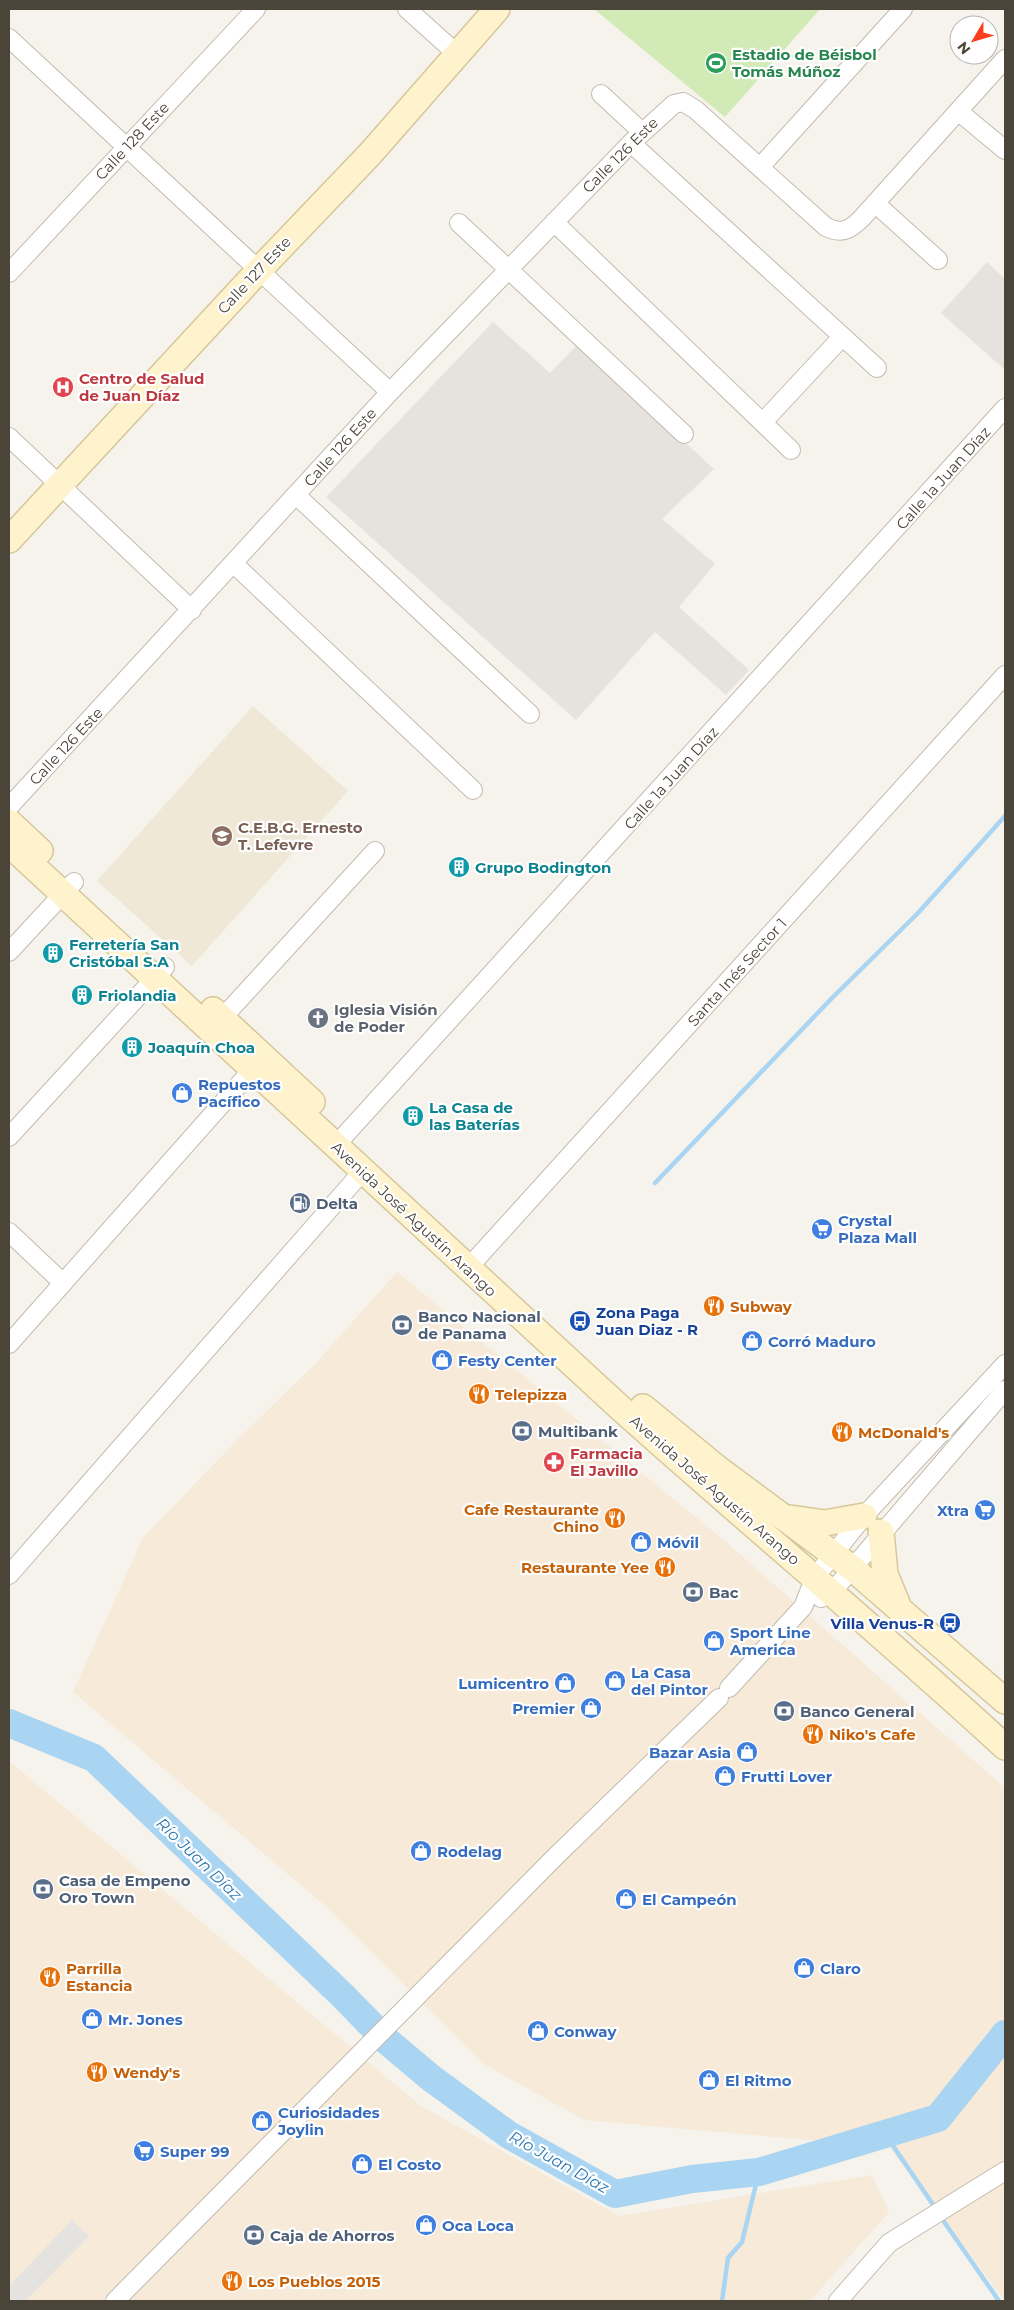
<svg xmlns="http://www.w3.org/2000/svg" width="1014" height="2310" font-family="Montserrat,sans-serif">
	<rect width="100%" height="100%" fill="#f6f3ec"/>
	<path fill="#f7ead8" d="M 397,1272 L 726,1542 L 1005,1788 L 1005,2301 L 889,2147 L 584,2120 L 482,2063 L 322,1903 L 73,1692 L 143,1538 L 237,1440 L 315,1364 Z
		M 9,1761 L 421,2106 L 619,2216 L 872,2175 L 889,2212 L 810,2301 L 9,2301 Z"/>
	<path fill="#e6e2dd" d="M 987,262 L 1005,279 L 1005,370 L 941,313 Z
		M 493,322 L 550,373 L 578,344 L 714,469 L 662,519 L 715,564 L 679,607 L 749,670 L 726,695 L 655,632 L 576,720 L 326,497 Z"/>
	<path fill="#efe8d6" d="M 253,706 L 348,791 L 192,966 L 97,881 Z"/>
	<path fill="#d2eab5" d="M 594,9 L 820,9 L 725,117 Z"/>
	<path fill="#e5e3e0" d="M 72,2220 L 89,2236 L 25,2301 L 9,2301 L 9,2286 Z"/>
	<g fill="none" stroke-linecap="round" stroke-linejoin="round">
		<path stroke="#a9d4f2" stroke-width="4.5" d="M 655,1183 L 832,998 L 918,913 L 1005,816
			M 885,2134 L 936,2209
			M 940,2216 L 999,2301
			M 722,2301 L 728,2258 L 742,2242 L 759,2172"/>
		<path stroke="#a9d4f2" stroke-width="28" d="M 9,1723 L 94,1758 L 343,1996 L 387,2041 L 431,2078 L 509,2135 L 615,2194 L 692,2179 L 759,2172 L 938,2118 L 1005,2034"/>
		<g stroke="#c2bbae" stroke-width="20">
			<path id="street" d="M 407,9 L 457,54
				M 9,38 L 390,392
				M 601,94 L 642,132
				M 958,111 L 1005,150
				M 631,143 L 877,368
				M 760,167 L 903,9
				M 875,203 L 938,260
				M 554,222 L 791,450
				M 459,223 L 684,434
				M 9,273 L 256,9
				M 763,422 L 842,337
				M 9,437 L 192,610
				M 296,495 L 530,714
				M 234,564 L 473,790
				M 9,807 L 390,392 L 631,143 L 674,104 L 683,102 L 696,110 L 826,227 C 841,234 849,231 861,219 L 1005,59
				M 9,952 L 74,882
				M 215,1026 L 375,851
				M 9,1137 L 165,967
				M 335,1146 L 1005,408
				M 9,1232 L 63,1283
				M 468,1268 L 1005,675
				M 9,1344 L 259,1062
				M 9,1575 L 362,1172
				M 821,1598 L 832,1592 L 1005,1390
				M 729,1688 L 803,1607 L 815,1577 L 864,1516 L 1005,1364
				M 115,2301 L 556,1856 L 719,1698
				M 838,2301 L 889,2243 L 1005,2171"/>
		</g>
		<g stroke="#d6c79b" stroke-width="28">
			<path id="secondary" d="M 9,540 L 260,269 L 370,154 L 497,9
				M 9,822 L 40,851
				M 9,844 L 617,1405 C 745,1520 878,1630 1005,1747
				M 213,1010 L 312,1102
				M 643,1407 L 717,1468 L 852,1568 L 1005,1701
				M 790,1518 L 825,1523 L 864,1516
				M 881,1532 L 885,1574 L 897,1603"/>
		</g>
		<use href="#street" stroke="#fff" stroke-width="18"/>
		<use href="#secondary" stroke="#fff3cd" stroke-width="25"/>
	</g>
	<defs>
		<g id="stadium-disc" transform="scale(1.125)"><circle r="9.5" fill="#2e9e5b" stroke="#fff"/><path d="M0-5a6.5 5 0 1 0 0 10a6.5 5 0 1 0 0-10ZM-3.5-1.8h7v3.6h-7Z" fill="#fff"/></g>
		<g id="hospital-disc" transform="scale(1.125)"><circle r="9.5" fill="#e0444e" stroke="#fff"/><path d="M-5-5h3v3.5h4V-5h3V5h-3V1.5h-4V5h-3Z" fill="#fff"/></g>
		<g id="school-disc" transform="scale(1.125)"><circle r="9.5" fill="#8d6e63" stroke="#fff"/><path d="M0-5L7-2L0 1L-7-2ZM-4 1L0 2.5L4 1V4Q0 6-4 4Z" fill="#fff"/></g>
		<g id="building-disc" transform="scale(1.125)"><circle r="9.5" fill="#0f9aa8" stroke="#fff"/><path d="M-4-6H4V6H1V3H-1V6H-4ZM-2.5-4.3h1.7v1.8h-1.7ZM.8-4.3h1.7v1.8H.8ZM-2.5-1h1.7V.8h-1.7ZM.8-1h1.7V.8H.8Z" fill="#fff"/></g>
		<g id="church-disc" transform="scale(1.125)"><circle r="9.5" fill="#6b7280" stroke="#fff"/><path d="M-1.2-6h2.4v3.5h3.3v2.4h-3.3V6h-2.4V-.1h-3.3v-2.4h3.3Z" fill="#fff"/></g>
		<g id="shop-disc" transform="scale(1.125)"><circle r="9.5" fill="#3f7fe0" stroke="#fff"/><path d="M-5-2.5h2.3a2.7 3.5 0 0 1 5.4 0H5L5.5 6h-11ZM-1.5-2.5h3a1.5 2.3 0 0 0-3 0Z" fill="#fff"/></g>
		<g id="fuel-disc" transform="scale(1.125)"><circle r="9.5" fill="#5c6f8a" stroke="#fff"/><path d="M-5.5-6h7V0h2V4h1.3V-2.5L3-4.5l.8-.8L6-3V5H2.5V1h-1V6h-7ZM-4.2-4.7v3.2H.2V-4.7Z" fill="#fff"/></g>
		<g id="supermarket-disc" transform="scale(1.125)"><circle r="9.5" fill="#3f7fe0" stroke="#fff"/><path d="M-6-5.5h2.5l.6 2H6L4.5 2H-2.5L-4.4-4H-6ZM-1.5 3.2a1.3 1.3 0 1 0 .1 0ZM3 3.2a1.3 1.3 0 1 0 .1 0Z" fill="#fff"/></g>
		<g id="restaurant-disc" transform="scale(1.125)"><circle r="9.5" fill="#e8710a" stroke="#fff"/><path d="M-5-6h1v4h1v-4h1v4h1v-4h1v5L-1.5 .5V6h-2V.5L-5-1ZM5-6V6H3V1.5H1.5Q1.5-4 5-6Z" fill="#fff"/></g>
		<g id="bus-disc" transform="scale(1.125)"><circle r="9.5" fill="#1a4fb4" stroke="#fff"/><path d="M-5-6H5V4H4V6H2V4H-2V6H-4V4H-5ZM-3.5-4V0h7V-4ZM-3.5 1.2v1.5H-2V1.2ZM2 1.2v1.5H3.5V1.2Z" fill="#fff"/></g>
		<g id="bank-disc" transform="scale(1.125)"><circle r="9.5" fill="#5c6f8a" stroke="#fff"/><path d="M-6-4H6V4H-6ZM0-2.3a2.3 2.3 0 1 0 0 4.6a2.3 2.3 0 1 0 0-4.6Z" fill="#fff"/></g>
		<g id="pharmacy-disc" transform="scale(1.125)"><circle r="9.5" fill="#e0444e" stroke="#fff"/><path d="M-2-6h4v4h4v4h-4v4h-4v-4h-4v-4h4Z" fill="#fff"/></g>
	</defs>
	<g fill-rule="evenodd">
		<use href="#stadium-disc" x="716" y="63"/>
		<use href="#hospital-disc" x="63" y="387"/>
		<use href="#school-disc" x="222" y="836"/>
		<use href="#building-disc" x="459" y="867"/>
		<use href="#building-disc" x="53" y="953"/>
		<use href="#building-disc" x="82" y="995"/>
		<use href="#church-disc" x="318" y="1018"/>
		<use href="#building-disc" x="132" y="1047"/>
		<use href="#shop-disc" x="182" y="1093"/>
		<use href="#building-disc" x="413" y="1116"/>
		<use href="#fuel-disc" x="300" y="1203"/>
		<use href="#supermarket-disc" x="822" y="1229"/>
		<use href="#restaurant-disc" x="714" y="1306"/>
		<use href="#bus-disc" x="580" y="1321"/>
		<use href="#bank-disc" x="402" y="1325"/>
		<use href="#shop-disc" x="752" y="1341"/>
		<use href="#shop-disc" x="442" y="1360"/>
		<use href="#restaurant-disc" x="479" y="1394"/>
		<use href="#bank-disc" x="522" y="1431"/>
		<use href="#restaurant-disc" x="842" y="1432"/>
		<use href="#pharmacy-disc" x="554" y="1462"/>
		<use href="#supermarket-disc" x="985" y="1510"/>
		<use href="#restaurant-disc" x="615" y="1518"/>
		<use href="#shop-disc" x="641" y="1542"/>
		<use href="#restaurant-disc" x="665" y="1567"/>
		<use href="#bank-disc" x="693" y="1592"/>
		<use href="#bus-disc" x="950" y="1623"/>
		<use href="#shop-disc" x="714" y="1641"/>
		<use href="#shop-disc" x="615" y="1681"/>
		<use href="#shop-disc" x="565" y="1683"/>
		<use href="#shop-disc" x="591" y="1708"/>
		<use href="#bank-disc" x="784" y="1711"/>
		<use href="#restaurant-disc" x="813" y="1734"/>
		<use href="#shop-disc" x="747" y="1752"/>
		<use href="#shop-disc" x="725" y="1776"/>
		<use href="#shop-disc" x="421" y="1851"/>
		<use href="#bank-disc" x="43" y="1889"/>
		<use href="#shop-disc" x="626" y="1899"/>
		<use href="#shop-disc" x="804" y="1968"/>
		<use href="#restaurant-disc" x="50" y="1977"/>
		<use href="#shop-disc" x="92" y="2019"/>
		<use href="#shop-disc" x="538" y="2031"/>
		<use href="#restaurant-disc" x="97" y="2072"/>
		<use href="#shop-disc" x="709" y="2080"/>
		<use href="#shop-disc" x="262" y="2121"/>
		<use href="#supermarket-disc" x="144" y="2151"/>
		<use href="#shop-disc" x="362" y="2164"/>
		<use href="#shop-disc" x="426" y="2225"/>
		<use href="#bank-disc" x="254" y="2235"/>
		<use href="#restaurant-disc" x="232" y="2281"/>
	</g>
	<g text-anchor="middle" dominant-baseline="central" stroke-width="4.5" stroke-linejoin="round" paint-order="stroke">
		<g font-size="15" font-weight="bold" fill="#27864d" stroke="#fff" text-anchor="start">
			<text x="732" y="54">Estadio de Béisbol<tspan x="732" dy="17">Tomás Múñoz</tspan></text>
		</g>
		<g font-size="15" fill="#4b4439" stroke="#fff">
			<text transform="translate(132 141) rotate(-47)">Calle 128 Este</text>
			<text transform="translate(620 155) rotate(-45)">Calle 126 Este</text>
			<text transform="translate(254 275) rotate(-47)">Calle 127 Este</text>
			<text transform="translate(340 447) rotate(-48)">Calle 126 Este</text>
			<text transform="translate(943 478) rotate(-48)">Calle 1a Juan Díaz</text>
			<text transform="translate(66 746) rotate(-47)">Calle 126 Este</text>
			<text transform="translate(671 778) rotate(-48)">Calle 1a Juan Díaz</text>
			<text transform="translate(737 972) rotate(-48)">Santa Inés Sector 1</text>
			<text transform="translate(414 1219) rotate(43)">Avenida José Agustín Arango</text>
			<text transform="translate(715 1490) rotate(41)">Avenida José Agustín Arango</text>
		</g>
		<g font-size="15" font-weight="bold" fill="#be3a42" stroke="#fff" text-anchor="start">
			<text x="79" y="378">Centro de Salud<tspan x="79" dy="17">de Juan Díaz</tspan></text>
			<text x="570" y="1453">Farmacia<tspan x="570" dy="17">El Javillo</tspan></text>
		</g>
		<g font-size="15" font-weight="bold" fill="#785e54" stroke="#fff" text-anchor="start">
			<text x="238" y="827">C.E.B.G. Ernesto<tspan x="238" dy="17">T. Lefevre</tspan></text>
		</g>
		<g font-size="15" font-weight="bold" fill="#0d838f" stroke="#fff" text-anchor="start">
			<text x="475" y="867">Grupo Bodington</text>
			<text x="69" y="944">Ferretería San<tspan x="69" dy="17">Cristóbal S.A</tspan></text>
			<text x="98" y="995">Friolandia</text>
			<text x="148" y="1047">Joaquín Choa</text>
			<text x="429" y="1107">La Casa de<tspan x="429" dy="17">las Baterías</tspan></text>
		</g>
		<g font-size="15" font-weight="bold" fill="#5b616d" stroke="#fff" text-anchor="start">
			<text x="334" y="1009">Iglesia Visión<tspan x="334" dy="17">de Poder</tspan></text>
		</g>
		<g font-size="15" font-weight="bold" fill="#366cbe" stroke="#fff" text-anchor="start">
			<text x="198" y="1084">Repuestos<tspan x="198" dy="17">Pacífico</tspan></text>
			<text x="838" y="1220">Crystal<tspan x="838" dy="17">Plaza Mall</tspan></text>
			<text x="768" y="1341">Corró Maduro</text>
			<text x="458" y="1360">Festy Center</text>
			<text x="969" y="1510" text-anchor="end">Xtra</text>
			<text x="657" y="1542">Móvil</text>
			<text x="730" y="1632">Sport Line<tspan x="730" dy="17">America</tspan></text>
			<text x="631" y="1672">La Casa<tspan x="631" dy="17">del Pintor</tspan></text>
			<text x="549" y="1683" text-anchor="end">Lumicentro</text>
			<text x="575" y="1708" text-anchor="end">Premier</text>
			<text x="731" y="1752" text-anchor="end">Bazar Asia</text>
			<text x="741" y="1776">Frutti Lover</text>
			<text x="437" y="1851">Rodelag</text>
			<text x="642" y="1899">El Campeón</text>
			<text x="820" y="1968">Claro</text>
			<text x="108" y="2019">Mr. Jones</text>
			<text x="554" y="2031">Conway</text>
			<text x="725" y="2080">El Ritmo</text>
			<text x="278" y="2112">Curiosidades<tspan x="278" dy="17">Joylin</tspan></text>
			<text x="160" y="2151">Super 99</text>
			<text x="378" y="2164">El Costo</text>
			<text x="442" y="2225">Oca Loca</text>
		</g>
		<g font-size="15" font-weight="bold" fill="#4e5e75" stroke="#fff" text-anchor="start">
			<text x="316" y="1203">Delta</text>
			<text x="418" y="1316">Banco Nacional<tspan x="418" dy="17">de Panama</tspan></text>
			<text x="538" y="1431">Multibank</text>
			<text x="709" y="1592">Bac</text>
			<text x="800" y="1711">Banco General</text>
			<text x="59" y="1880">Casa de Empeno<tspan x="59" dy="17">Oro Town</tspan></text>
			<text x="270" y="2235">Caja de Ahorros</text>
		</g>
		<g font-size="15" font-weight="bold" fill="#c56008" stroke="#fff" text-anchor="start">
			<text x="730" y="1306">Subway</text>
			<text x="495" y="1394">Telepizza</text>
			<text x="858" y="1432">McDonald's</text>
			<text x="599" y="1509" text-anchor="end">Cafe Restaurante<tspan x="599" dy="17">Chino</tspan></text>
			<text x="649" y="1567" text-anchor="end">Restaurante Yee</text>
			<text x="829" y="1734">Niko's Cafe</text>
			<text x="66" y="1968">Parrilla<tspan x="66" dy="17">Estancia</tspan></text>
			<text x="113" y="2072">Wendy's</text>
			<text x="248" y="2281">Los Pueblos 2015</text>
		</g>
		<g font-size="15" font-weight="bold" fill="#164399" stroke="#fff" text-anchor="start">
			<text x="596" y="1312">Zona Paga<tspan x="596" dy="17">Juan Diaz - R</tspan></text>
			<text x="934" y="1623" text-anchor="end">Villa Venus-R</text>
		</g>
		<g font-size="16" font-style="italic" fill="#2e7ab2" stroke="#fff">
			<text transform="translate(199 1859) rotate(44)">Río Juan Díaz</text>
			<text transform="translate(559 2162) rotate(29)">Río Juan Díaz</text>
		</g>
	</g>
	<rect width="1014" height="2310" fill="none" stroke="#4b4439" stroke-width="20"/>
	<g transform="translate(974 40) rotate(232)"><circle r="24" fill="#ffffff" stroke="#b7b4b0"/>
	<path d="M0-4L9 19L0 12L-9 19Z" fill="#fc3f1d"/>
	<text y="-8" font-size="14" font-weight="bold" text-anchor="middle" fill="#4b4439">N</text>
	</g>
</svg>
